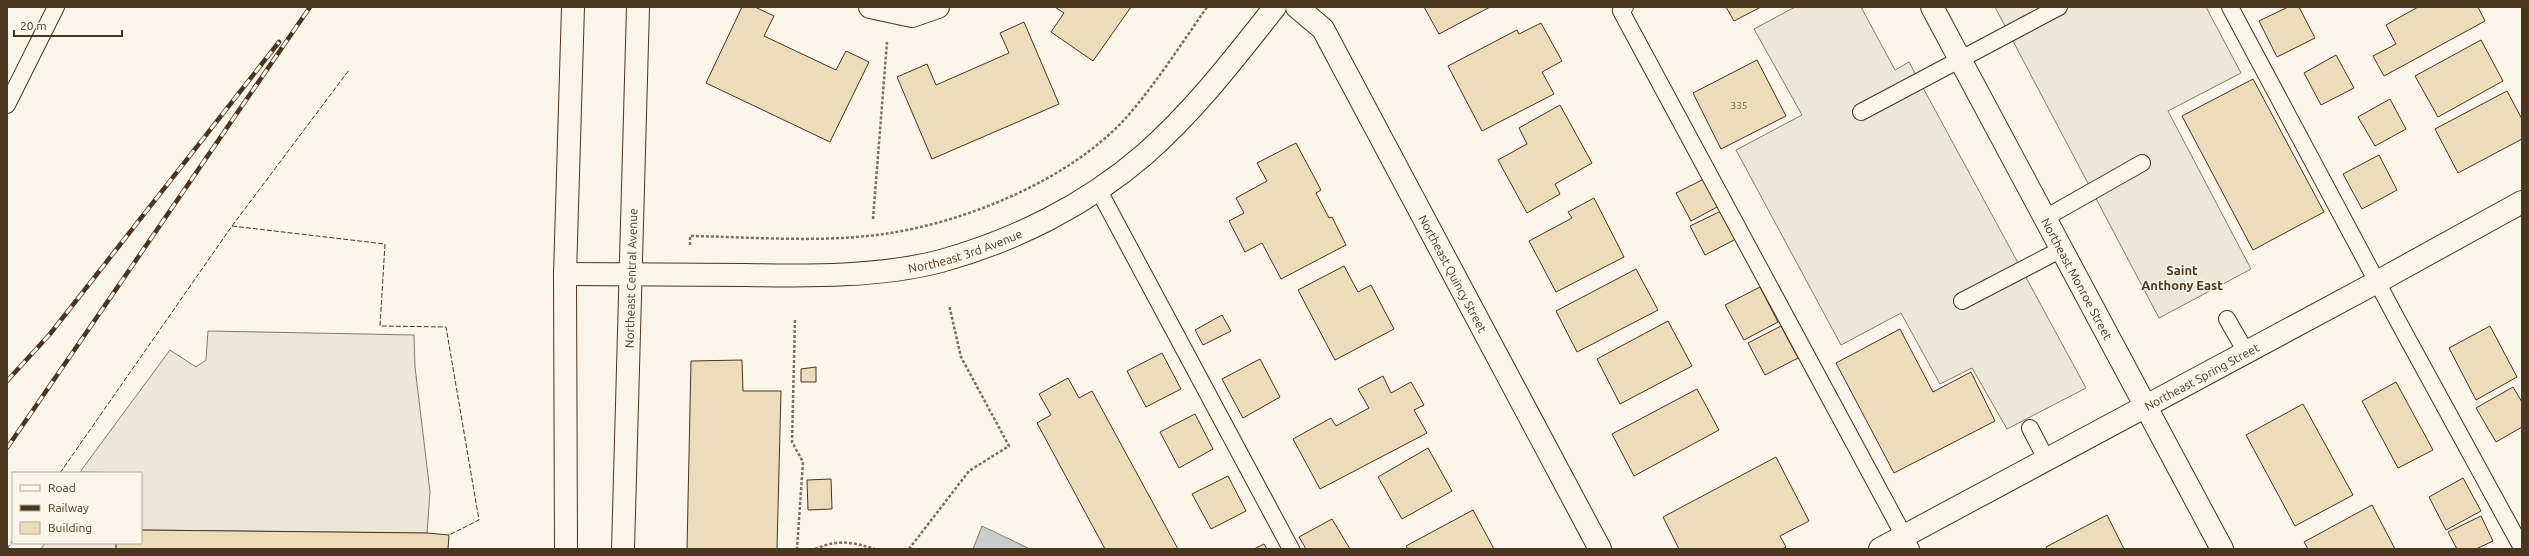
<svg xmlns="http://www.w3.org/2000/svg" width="2529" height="556" font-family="Ubuntu,sans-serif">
	<rect width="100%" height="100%" fill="#fbf6e9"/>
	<path fill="#ede7d9" stroke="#887966" d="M 1795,7 L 1861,7 L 1895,70 L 1909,62 L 2086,388 L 2007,429 L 1972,368 L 1940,384 L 1901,313 L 1841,345 L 1736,150 L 1802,115 L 1754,29 Z
		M 1995,7 L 2206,7 L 2241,73 L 2168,111 L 2251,269 L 2159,318 Z
		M 208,331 L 414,335 L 415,367 L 430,492 L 427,533 L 141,530 L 141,473 L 80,472 L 170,350 L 196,367 L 206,360 Z
		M 45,543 L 116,543 L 116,549 L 41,549 Z"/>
	<path fill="#c9cecd" stroke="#887966" d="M 982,526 L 1028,548 L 1029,549 L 973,549 Z"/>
	<path fill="#ecdcbc" stroke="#4a3520" d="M 742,7 L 755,7 L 774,16 L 764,36 L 836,70 L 846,51 L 869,62 L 830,142 L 706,83 Z
		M 1055,7 L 1131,7 L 1093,61 L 1051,32 L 1064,13 Z
		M 1424,7 L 1490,7 L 1439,34 Z
		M 1726,7 L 1761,7 L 1734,21 Z
		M 2288,7 L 2299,7 L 2315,38 L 2277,57 L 2259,21 Z
		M 2418,7 L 2478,7 L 2485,21 L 2384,76 L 2373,56 L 2396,44 L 2386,25 Z
		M 1024,22 L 1059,104 L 932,159 L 897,77 L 927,64 L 936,85 L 1009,53 L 1000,33 Z
		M 1541,23 L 1562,61 L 1542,72 L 1554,94 L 1482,131 L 1448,66 L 1517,30 L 1519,34 Z
		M 2481,40 L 2503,81 L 2438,117 L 2415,76 Z
		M 2336,55 L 2354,88 L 2321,105 L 2304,73 Z
		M 1757,60 L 1786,116 L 1721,149 L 1693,93 Z
		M 2253,79 L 2324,212 L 2253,250 L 2182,116 Z
		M 2507,91 L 2522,119 L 2522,139 L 2458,173 L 2435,129 Z
		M 2390,99 L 2406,129 L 2375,146 L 2358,117 Z
		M 1560,105 L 1592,163 L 1555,184 L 1560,194 L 1527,213 L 1498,160 L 1527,144 L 1519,128 Z
		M 1296,143 L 1321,190 L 1316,193 L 1329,218 L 1332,217 L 1346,245 L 1281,279 L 1262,243 L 1245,252 L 1229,221 L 1244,213 L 1236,198 L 1267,181 L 1257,163 Z
		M 2379,155 L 2397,190 L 2362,209 L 2343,174 Z
		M 1704,179 L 1719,206 L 1691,221 L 1676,193 Z
		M 1594,198 L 1624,257 L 1556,292 L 1529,241 L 1572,218 L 1568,212 Z
		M 1721,211 L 1736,239 L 1705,255 L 1690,226 Z
		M 1344,266 L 1358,292 L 1371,285 L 1394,329 L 1335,360 L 1298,290 Z
		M 1636,269 L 1658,310 L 1577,352 L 1556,311 Z
		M 1760,287 L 1778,322 L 1744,340 L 1725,305 Z
		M 1222,315 L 1231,331 L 1203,345 L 1195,330 Z
		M 1668,321 L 1692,366 L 1620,404 L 1597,359 Z
		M 1781,326 L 1798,358 L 1765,375 L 1748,343 Z
		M 2490,326 L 2517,377 L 2476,400 L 2449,348 Z
		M 1900,329 L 1933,392 L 1971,372 L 1995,421 L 1894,473 L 1836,363 Z
		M 1162,353 L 1181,389 L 1146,407 L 1127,371 Z
		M 1260,359 L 1280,397 L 1243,418 L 1222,379 Z
		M 742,360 L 743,391 L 781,391 L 777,549 L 687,549 L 691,361 Z
		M 816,367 L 816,382 L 801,382 L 801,369 Z
		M 1383,376 L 1391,393 L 1411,382 L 1424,405 L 1414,410 L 1427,433 L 1320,489 L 1293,439 L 1331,418 L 1336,426 L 1369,408 L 1358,389 Z
		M 1068,378 L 1079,398 L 1092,391 L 1178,549 L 1105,549 L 1037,423 L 1051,415 L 1039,394 Z
		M 2396,382 L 2433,450 L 2398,468 L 2362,401 Z
		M 2513,387 L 2522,402 L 2522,427 L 2496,442 L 2476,408 Z
		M 1697,389 L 1719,430 L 1634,476 L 1612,434 Z
		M 2303,404 L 2353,495 L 2295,526 L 2246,435 Z
		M 1195,414 L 1213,449 L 1179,468 L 1160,432 Z
		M 1428,448 L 1452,491 L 1402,519 L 1378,477 Z
		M 1776,457 L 1809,521 L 1780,536 L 1786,547 L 1782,549 L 1679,549 L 1663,517 Z
		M 1228,476 L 1246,511 L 1211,529 L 1192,494 Z
		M 2463,478 L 2481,511 L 2446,530 L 2429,497 Z
		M 831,479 L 832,509 L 808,510 L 807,480 Z
		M 2372,505 L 2395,549 L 2308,549 L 2304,542 Z
		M 1473,510 L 1494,549 L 1408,549 L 1406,546 Z
		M 2107,515 L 2124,549 L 2047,549 L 2046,547 Z
		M 2481,516 L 2493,541 L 2476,549 L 2457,549 L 2448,532 Z
		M 1332,519 L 1350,549 L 1306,549 L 1299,537 Z
		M 141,530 L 427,533 L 449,535 L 448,549 L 116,549 L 116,543 L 141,543 Z
		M 1264,544 L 1267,549 L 1254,549 Z"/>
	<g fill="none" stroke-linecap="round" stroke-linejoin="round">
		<g stroke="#4a3520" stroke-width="18">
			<path id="lane" d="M 1625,7 L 1621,11 L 1911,549
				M 2230,7 L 2399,323 L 2522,548
				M 7,105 L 56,7
				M 1861,112 L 2059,7
				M 1098,189 L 1291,549
				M 2045,218 L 2142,163
				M 1962,301 L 2062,249
				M 2227,319 L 2246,352
				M 2030,428 L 2046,459"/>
		</g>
		<g stroke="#4a3520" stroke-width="24">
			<g id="street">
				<path d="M 870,7 L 912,16 L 938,7"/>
				<path id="s1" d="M 1297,7 L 1323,29 L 1600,549"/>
				<path id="s2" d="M 565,274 C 626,274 686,275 747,275 C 810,276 880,277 941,261 C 1014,241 1086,205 1144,155 C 1194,111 1234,59 1275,7"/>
			</g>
		</g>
		<g stroke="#4a3520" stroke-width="24">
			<g id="secondary">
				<path id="s3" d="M 1932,7 L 2222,549"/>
				<path id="s4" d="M 1880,549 L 2377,282 L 2522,202"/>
			</g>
		</g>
		<g stroke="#4a3520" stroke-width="24">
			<g id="primary">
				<path d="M 566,549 L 565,274 L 573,7"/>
				<path id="s5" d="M 623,549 L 638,7"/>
			</g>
		</g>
		<path stroke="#7f6f5c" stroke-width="2.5" stroke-dasharray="3 2" stroke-linecap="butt" d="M 873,219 L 887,42
			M 690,245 L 690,236 C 754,237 820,243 884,234 C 966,222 1067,181 1124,120 C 1153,88 1182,43 1207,7
			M 795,320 L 792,442 L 803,462 L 797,549
			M 815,549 C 838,539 852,542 875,549
			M 909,549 L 969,471 L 1009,446 L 961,357 L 949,305"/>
		<use href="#lane" stroke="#fbf6e9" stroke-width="16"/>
		<use href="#street" stroke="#fbf6e9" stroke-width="22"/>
		<use href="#secondary" stroke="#fbf6e9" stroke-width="22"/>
		<use href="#primary" stroke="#fbf6e9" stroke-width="22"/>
		<g stroke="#4a3520" stroke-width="4.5">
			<path id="rail" d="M 7,381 L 50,334 L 279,42
				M 7,448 L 310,7"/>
		</g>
		<use href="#rail" stroke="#fbf6e9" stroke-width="3" stroke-dasharray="9" stroke-linecap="butt"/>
		<path stroke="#4a3520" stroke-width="1" stroke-dasharray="5 2" stroke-linecap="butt" d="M 232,226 L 385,244 L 380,326 L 446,327 L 479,520 L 449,535
			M 60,473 L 232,226 L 349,70
			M 7,549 L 13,540"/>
	</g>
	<g text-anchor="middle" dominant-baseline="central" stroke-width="3" stroke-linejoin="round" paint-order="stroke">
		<g font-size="10" fill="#725f47">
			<text x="1739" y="105">335</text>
		</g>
		<g font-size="12" fill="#4a3520" stroke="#fbf6e9">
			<text stroke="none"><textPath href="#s2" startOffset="403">Northeast 3rd Avenue</textPath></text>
			<text stroke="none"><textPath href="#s1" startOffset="311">Northeast Quincy Street</textPath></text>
			<text stroke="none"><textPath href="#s5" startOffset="271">Northeast Central Avenue</textPath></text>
			<text stroke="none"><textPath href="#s3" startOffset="308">Northeast Monroe Street</textPath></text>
			<text stroke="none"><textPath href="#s4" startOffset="365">Northeast Spring Street</textPath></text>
		</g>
		<g font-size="13" font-weight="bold" fill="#4a3520" stroke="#fbf6e9">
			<text x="2182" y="270">Saint<tspan x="2182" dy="15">Anthony East</tspan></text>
		</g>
	</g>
	<rect width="2529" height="556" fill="none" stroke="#4a3520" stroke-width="16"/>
	<rect x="12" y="472" width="130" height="72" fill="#fbf6e9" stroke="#b4a999"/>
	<rect x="20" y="485" width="20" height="6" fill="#fbf6e9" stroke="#b4a999"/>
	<text x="48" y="492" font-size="12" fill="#4a3520">Road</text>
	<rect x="20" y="505" width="20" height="6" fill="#4a3520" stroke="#b4a999"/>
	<text x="48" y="512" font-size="12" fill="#4a3520">Railway</text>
	<rect x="20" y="522" width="20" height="12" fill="#ecdcbc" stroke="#b4a999"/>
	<text x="48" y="532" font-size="12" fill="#4a3520">Building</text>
	<path d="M14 30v6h108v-6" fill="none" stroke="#4a3520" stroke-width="2"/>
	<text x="20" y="30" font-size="12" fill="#4a3520" stroke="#fbf6e9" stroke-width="3" paint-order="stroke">20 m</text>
</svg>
